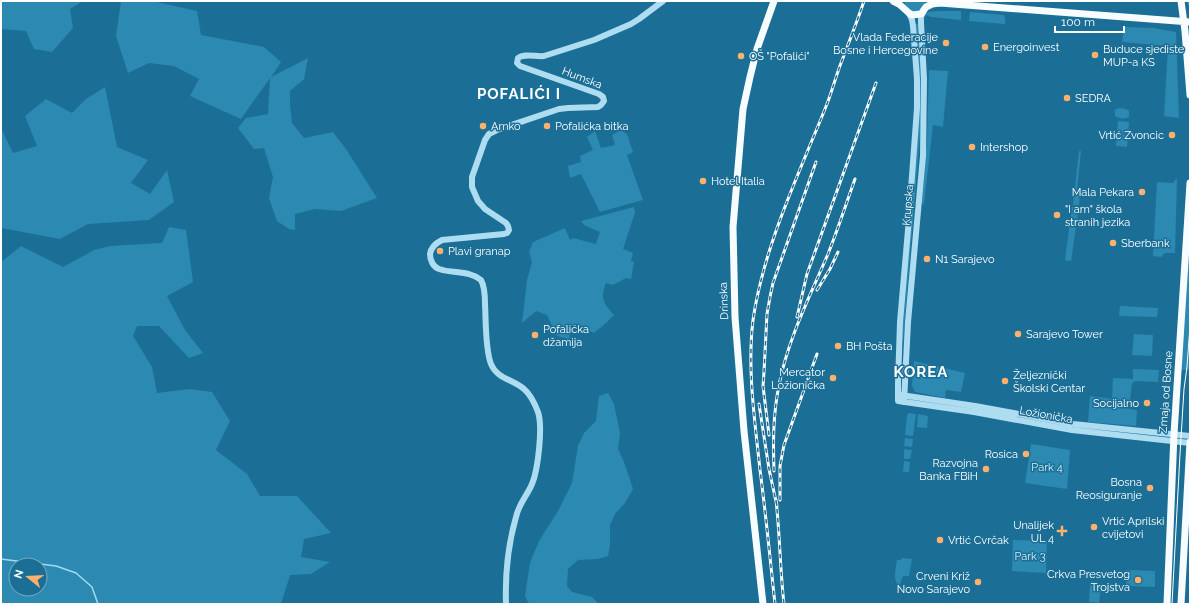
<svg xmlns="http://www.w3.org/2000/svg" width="1191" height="605" font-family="Raleway,sans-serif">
	<rect width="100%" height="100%" fill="#1b6f96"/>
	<path fill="#2b89b2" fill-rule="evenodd" d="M 1,1 L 83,1 L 70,9 L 73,28 L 52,52 L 34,49 L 26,31 L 1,29 Z
		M 121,1 L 152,1 L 197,11 L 201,35 L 264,47 L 281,62 L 271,77 L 308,58 L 304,79 L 290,91 L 290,105 L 292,123 L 304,138 L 333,132 L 346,149 L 377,198 L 341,211 L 315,209 L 295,214 L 295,230 L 289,229 L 277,221 L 269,198 L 273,177 L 264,148 L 254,149 L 238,128 L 246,118 L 268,114 L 270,78 L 241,119 L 190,96 L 199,79 L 174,66 L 149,63 L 128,73 L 116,36 Z
		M 905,1 L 925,1 C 925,9 921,10 915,13 L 905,5 Z
		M 938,11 L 961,11 L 961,20 L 931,17 L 926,15 L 928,12 Z
		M 970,12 L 1004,15 L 1005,18 L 1005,24 L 969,21 Z
		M 915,24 L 918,24 L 922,84 L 921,122 L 903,342 L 902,339 L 903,311 L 918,120 Z
		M 1124,27 L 1153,28 L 1176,32 L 1179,118 L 1164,116 L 1168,46 L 1122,42 Z
		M 929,70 L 948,71 L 943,127 L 933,125 L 924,204 L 921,203 L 923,191 L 927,140 Z
		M 105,87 L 117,147 L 148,160 L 131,183 L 150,194 L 167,170 L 174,202 L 149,220 L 88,224 L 60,239 L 1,228 L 1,128 L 13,153 L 37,146 L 25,116 L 46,99 L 72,113 L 86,99 Z
		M 1119,108 L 1126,109 L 1129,111 L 1129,117 C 1125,119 1119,119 1115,116 L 1115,110 Z
		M 1118,121 L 1129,122 L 1128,134 L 1117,133 Z
		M 621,130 L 627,134 L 633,152 L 627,155 L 643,200 L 600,212 L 581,174 L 570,178 L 568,166 L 581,162 L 580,156 L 593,150 L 587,137 L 595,131 L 601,148 L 615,145 L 612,135 Z
		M 1117,134 L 1128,135 L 1127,147 L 1116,146 Z
		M 1079,151 L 1081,151 L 1077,190 L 1080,191 L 1079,205 L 1073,205 Z
		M 1176,179 L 1177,179 L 1175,253 L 1165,253 L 1161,257 L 1153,256 L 1157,182 L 1173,183 Z
		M 1079,206 L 1071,261 L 1065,260 L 1072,207 Z
		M 634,207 L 635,212 L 623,249 L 633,253 L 631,261 L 634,262 L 631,279 L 626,278 L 613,285 L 606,283 C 600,298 603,303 614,315 L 606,323 L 594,333 L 581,327 L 575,328 L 572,326 L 569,339 L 557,336 L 547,315 L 536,311 L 522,323 L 527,280 L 532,262 L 529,252 L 533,242 L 565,228 L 570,240 L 573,238 L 596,244 L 600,232 L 584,225 L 581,221 Z
		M 1190,216 L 1190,359 L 1189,370 L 1181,370 Z
		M 169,227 L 186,230 L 193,282 L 167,296 L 185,330 L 203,353 L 189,358 L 159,326 L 137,326 L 133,336 L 152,367 L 157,393 L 190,389 L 212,392 L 230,421 L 216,450 L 247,474 L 260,496 L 297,496 L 331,533 L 304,539 L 301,557 L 330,562 L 311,574 L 290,575 L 281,604 L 1,604 L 1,262 L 21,246 L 63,267 L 94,250 L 110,246 L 162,243 ZM 16,565 L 40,565 L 40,589 L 16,589 Z
		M 1120,306 L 1158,308 L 1157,317 L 1119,316 Z
		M 1134,334 L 1153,335 L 1152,356 L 1132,355 Z
		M 914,361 L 965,373 L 961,392 L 946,390 L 945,398 L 915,392 L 912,386 Z
		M 1133,369 L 1159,370 L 1158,382 L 1136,381 L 1132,383 L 1129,409 L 1137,410 L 1136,426 L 1088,422 L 1090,396 L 1112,399 L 1113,378 L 1133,379 Z
		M 608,393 L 614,404 L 620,433 L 618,449 L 624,462 L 633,489 L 625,503 L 615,514 L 610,525 L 610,546 L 608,556 L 598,559 L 578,560 L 568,569 L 567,586 L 572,592 L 592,597 L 599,604 L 529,604 L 525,596 L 530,563 L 539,541 L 558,511 L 572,483 L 578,446 L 584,433 L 596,421 L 599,396 Z
		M 909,413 L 916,414 L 913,436 L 905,435 L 907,415 Z
		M 918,414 L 928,416 L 927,428 L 917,427 Z
		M 905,438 L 913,439 L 912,447 L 904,446 Z
		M 1031,444 L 1070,450 L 1067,489 L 1025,483 Z
		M 904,449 L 912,450 L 910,459 L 904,459 Z
		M 904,461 L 910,462 L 909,472 L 903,472 Z
		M 1013,540 L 1047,541 L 1046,573 L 1012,571 Z
		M 902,558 L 912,559 L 909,576 L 903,576 L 900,585 L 897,584 C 893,577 896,567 897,560 L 901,560 Z
		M 1127,570 L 1155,571 L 1155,587 L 1126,586 Z
		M 1090,585 L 1101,586 L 1099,603 L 1089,602 Z"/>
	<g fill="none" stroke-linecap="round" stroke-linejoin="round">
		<path stroke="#a1dbf1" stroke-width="1.5" d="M 1,559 L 56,566 L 76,573 L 92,587 L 98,604"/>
		<path stroke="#aedcf0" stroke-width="6" d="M 909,13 L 912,20 L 913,26 L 917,79 L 917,108 L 908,230 L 900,322 L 898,383 L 898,401 L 974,412 L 1072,430 L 1190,443
			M 901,395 L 975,406 L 1073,424 L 1190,436
			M 904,402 L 908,322 L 923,156 L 924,79 L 921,23 L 921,17 L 924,11
			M 506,604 C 505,575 508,545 516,517 C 519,503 527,496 532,484 C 538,470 543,427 538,412 C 535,404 531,395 524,389 C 513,379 497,379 491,364 C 485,349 486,320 485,304 C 485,296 485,287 481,280 C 469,270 453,274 439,269 C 433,267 430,260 430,254 C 431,247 436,243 442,240 L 504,234 L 507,233 L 509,230 L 508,226 L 506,223 L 485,209 L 478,201 L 472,187 L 472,177 L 485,140 L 489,134 L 497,130 L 559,109 L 568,108 L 598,107 L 601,105 L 604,101 L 603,97 L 599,94 L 520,66 L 517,63 L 518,58 C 524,53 536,57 544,56 L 594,40 L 631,24 L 639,19 L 663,1"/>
		<path stroke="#f7fcff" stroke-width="7" d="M 893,1 L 899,4 L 909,13 L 912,15 L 921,14 L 926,7 L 932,4 L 940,3
			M 935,1 L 940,3 L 1190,22
			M 1181,1 L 1185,31 L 1190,95
			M 763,604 L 744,431 L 735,317 L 733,227 L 743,109 L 750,77 L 757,49 L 774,1
			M 1167,604 L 1174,434 L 1190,183
			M 1181,604 L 1190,442"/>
		<path stroke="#fff" stroke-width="1" d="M 1189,1 L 1190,11
			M 1172,604 L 1180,454 L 1184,389 L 1187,367 L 1190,326"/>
		<g stroke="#fff" stroke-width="3">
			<path id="rail" d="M 817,290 L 830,269 L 838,252
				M 797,317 L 807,274 L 876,83
				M 759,404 L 769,469 L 777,506
				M 769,435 L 763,386 L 764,372 L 767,314 L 770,297 L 773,283 L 816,162
				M 774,471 C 773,441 773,415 779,385 C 788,339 810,296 828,254 C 838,229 846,204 855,179
				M 776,500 C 780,535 780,570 784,604
				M 780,500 L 780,466 L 784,445 L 817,354
				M 775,604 C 770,559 766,515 760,470 C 755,422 747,369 753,320 C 764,245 799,174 827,104 C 832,91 836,76 841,63 C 849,42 857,22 864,1"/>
		</g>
		<use href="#rail" stroke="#1b6f96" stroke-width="1.5" stroke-dasharray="4.5" stroke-linecap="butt"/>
	</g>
	<g fill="#ffb06d" stroke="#1b6f96" stroke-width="1.5">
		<circle cx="946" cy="43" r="4"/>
		<circle cx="985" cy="47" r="4"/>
		<circle cx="1095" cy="55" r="4"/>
		<circle cx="741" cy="56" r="4"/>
		<circle cx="1067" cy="98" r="4"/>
		<circle cx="483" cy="126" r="4"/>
		<circle cx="547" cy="126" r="4"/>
		<circle cx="1172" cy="135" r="4"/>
		<circle cx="972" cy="147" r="4"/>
		<circle cx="703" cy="181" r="4"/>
		<circle cx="1142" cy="192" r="4"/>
		<circle cx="1057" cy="215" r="4"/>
		<circle cx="1113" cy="243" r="4"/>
		<circle cx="440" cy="251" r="4"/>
		<circle cx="927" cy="259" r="4"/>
		<circle cx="1018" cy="334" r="4"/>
		<circle cx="535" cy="335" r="4"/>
		<circle cx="838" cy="346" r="4"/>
		<circle cx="833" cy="378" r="4"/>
		<circle cx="1005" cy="381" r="4"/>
		<circle cx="1147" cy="403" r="4"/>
		<circle cx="1026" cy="454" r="4"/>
		<circle cx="986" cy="469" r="4"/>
		<circle cx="1150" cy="488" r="4"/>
		<circle cx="1094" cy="527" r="4"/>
		<path d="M1060 525h4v4h4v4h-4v4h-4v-4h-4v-4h4z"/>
		<circle cx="940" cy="540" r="4"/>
		<circle cx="1138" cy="580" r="4"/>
		<circle cx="978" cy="582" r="4"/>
	</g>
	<g text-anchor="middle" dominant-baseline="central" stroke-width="3" stroke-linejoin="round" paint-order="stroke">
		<g font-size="11" fill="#fff" stroke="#1b6f96" text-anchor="start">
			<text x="938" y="37" text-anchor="end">Vlada Federacije<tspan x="938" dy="13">Bosne i Hercegovine</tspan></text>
			<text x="993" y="47">Energoinvest</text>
			<text x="1103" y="49">Buduce sjediste<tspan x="1103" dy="13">MUP-a KS</tspan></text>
			<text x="749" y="56">OŠ "Pofalići"</text>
			<text x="1075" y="98">SEDRA</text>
			<text x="491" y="126">Amko</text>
			<text x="555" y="126">Pofalićka bitka</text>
			<text x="1164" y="135" text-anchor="end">Vrtić Zvoncic</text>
			<text x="980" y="147">Intershop</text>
			<text x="711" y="181">Hotel Italia</text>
			<text x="1134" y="192" text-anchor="end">Mala Pekara</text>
			<text x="1065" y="209">"I am" škola<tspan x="1065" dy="13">stranih jezika</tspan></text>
			<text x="1121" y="243">Sberbank</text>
			<text x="448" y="251">Plavi granap</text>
			<text x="935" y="259">N1 Sarajevo</text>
			<text x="543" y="329">Pofalićka<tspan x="543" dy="13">džamija</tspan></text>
			<text x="1026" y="334">Sarajevo Tower</text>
			<text x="846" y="346">BH Pošta</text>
			<text x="825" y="372" text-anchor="end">Mercator<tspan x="825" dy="13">Ložionička</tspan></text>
			<text x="1013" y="375">Željeznički<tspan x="1013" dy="13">Školski Centar</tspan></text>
			<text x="1139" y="403" text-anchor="end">Socijalno</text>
			<text x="1018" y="454" text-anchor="end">Rosica</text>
			<text x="978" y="463" text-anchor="end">Razvojna<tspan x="978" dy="13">Banka FBiH</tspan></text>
			<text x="1142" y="482" text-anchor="end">Bosna<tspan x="1142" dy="13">Reosiguranje</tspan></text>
			<text x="1102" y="521">Vrtić Aprilski<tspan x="1102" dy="13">cvijetovi</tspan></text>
			<text x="1054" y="525" text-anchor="end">Unalijek<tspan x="1054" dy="13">UL 4</tspan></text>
			<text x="948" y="540">Vrtić Cvrčak</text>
			<text x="1130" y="574" text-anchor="end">Crkva Presvetog<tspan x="1130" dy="13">Trojstva</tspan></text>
			<text x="970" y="576" text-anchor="end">Crveni Križ<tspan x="970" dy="13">Novo Sarajevo</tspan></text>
		</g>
		<g font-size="11" fill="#fff" stroke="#1b6f96">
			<text transform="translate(582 78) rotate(21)">Humska</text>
			<text transform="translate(908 205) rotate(-85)">Krupska</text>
			<text transform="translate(724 301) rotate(-92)">Drinska</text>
			<text transform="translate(1166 392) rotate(-86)">Zmaja od Bosne</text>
			<text transform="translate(1046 415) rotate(10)">Ložionička</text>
		</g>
		<g font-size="11" fill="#d5f0fb" stroke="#1b6f96">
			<text x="1047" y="467">Park 4</text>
			<text x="1030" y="556">Park 3</text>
		</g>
		<g font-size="15" font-weight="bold" letter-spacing="1" fill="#fff" stroke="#1b6f96">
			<text x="519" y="94">POFALIĆI I</text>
			<text x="921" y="372">KOREA</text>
		</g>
	</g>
	<rect width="1191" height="605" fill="none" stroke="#ffffff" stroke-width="4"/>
	<g transform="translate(28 577) rotate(288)"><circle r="19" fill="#1b6f96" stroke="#76a9c0"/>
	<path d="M0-3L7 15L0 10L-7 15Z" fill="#ffb06d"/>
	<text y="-6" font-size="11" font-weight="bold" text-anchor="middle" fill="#ffffff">N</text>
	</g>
	<path d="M1055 26v6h69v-6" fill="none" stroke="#ffffff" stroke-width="2"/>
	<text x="1061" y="26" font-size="12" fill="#ffffff" stroke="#1b6f96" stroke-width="3" paint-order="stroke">100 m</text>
</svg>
